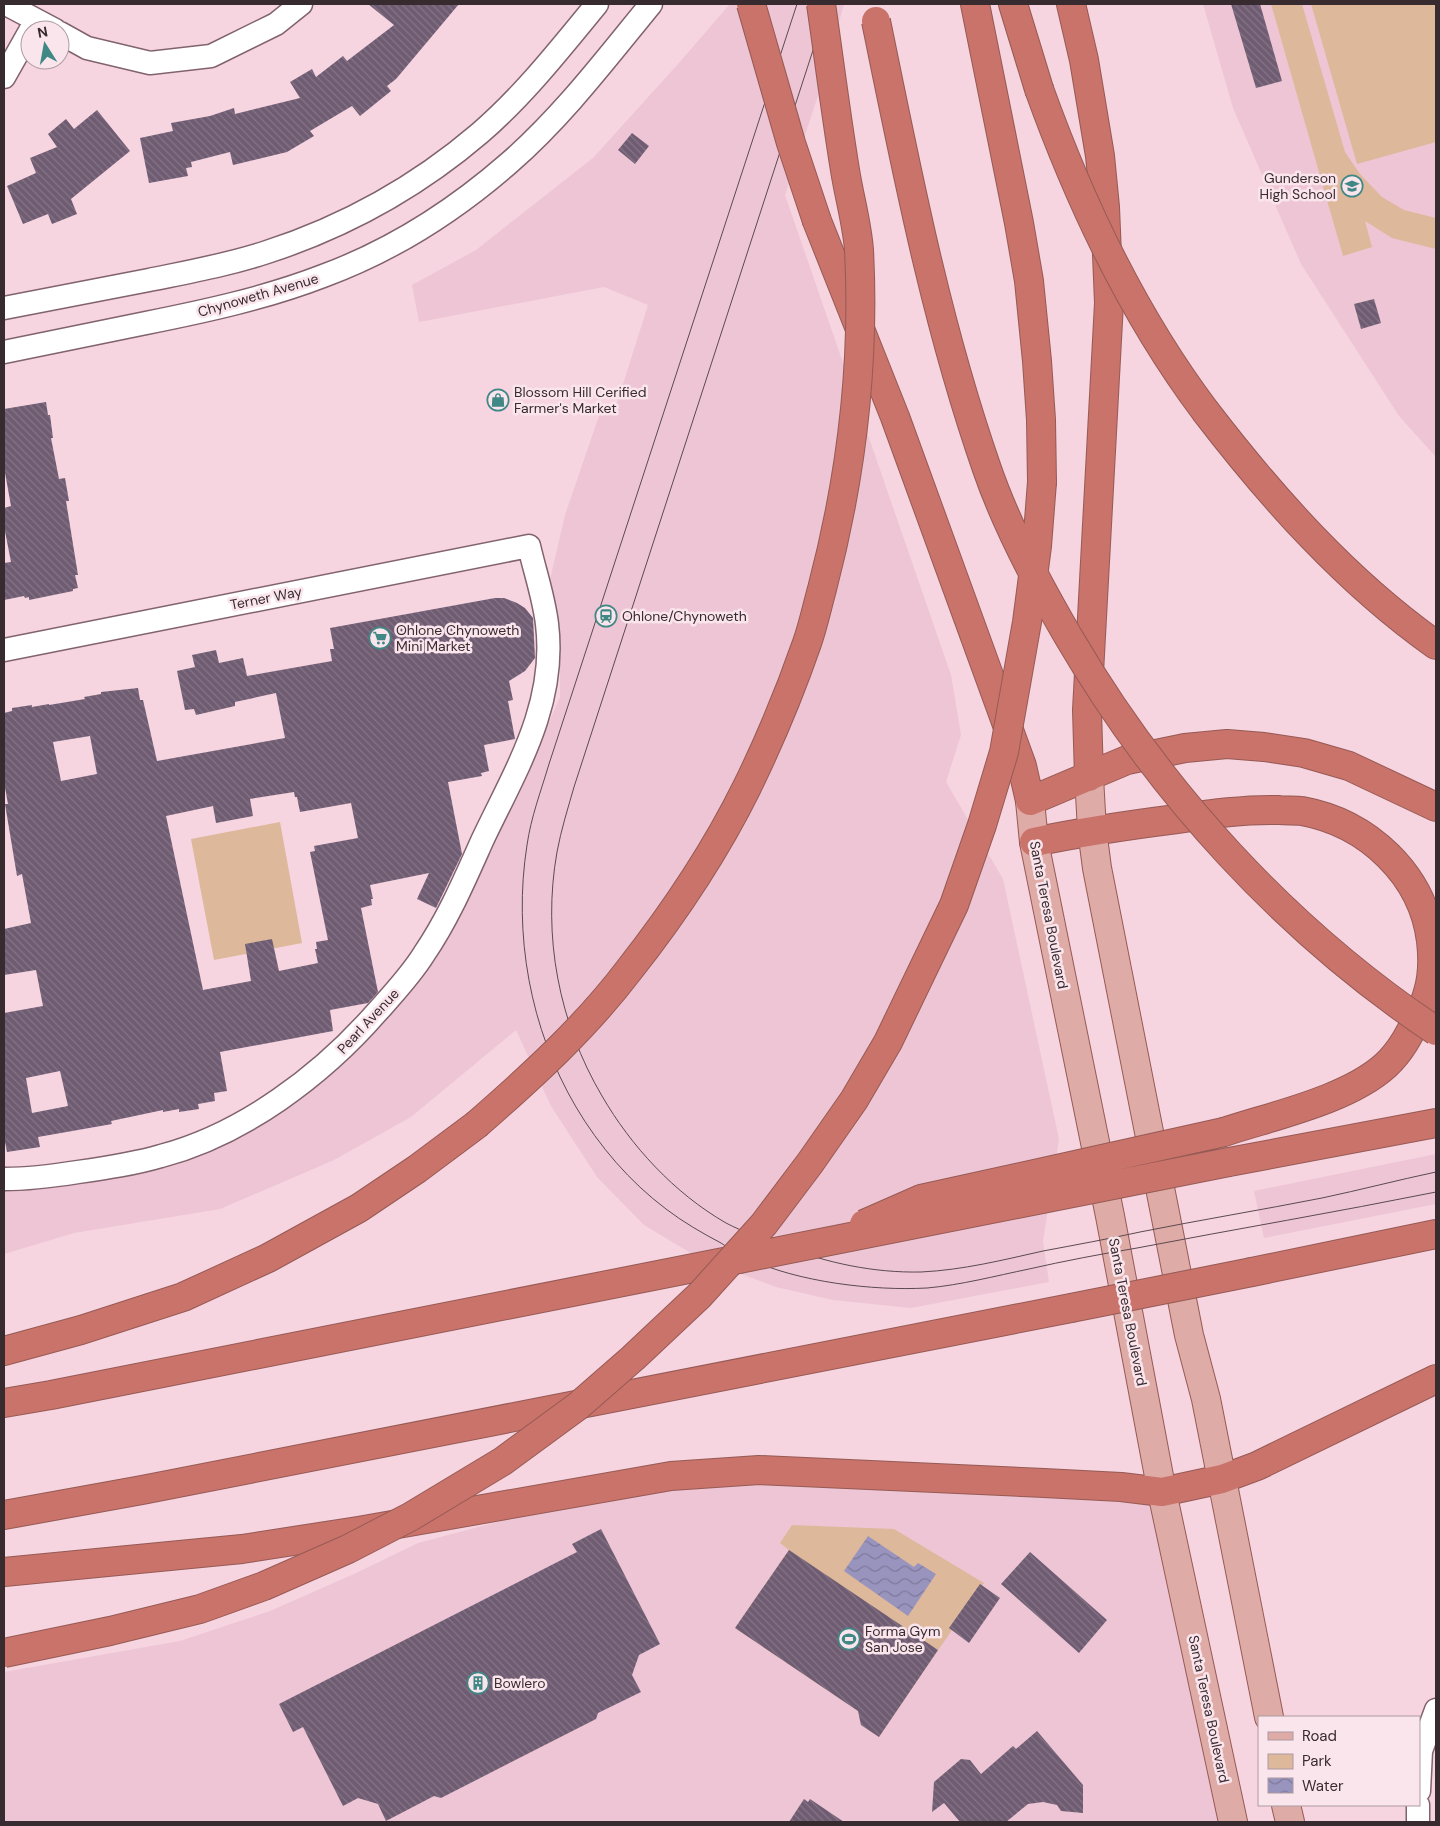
<svg xmlns="http://www.w3.org/2000/svg" width="1440" height="1826" font-family="'DM Sans',sans-serif">
	<defs>
		<pattern id="water-waves" width="16" height="10" patternUnits="userSpaceOnUse" patternTransform="scale(1.25)"><rect width="16" height="10" fill="#9994be"/><path d="M0 5q4-4 8 0t8 0" fill="none" stroke="#7e799b"/></pattern>
		<pattern id="building-back-hatch" width="6" height="6" patternUnits="userSpaceOnUse" patternTransform="scale(1.25)"><rect width="6" height="6" fill="#6f5c72"/><path d="M-1 5l2 2M0 0l6 6M5-1l2 2" fill="none" stroke="#847586"/></pattern>
	</defs>
	<rect width="100%" height="100%" fill="#f6d4e0"/>
	<path fill="#eec5d4" d="M 730,4 L 844,4 L 819,93 L 785,195 L 951,675 L 961,735 L 946,782 L 1003,879 L 1059,1139 L 1043,1241 L 1049,1282 L 911,1308 L 833,1300 L 776,1287 L 699,1258 L 644,1225 L 597,1177 L 551,1106 L 516,1030 L 411,1117 L 334,1160 L 220,1209 L 74,1233 L 4,1254 L 4,1189 L 43,1185 L 293,1102 L 344,1063 L 383,1024 L 422,974 L 531,764 L 560,697 L 560,668 L 548,588 L 565,515 L 600,413 L 613,416 L 648,305 L 604,287 L 419,322 L 412,285 L 476,250 L 593,158 L 678,64 Z
		M 1203,4 L 1436,4 L 1436,457 L 1399,416 L 1301,264 L 1233,108 Z
		M 1436,1154 L 1436,1204 L 1264,1238 L 1254,1191 Z
		M 671,1476 L 1162,1492 L 1233,1822 L 4,1822 L 4,1672 L 180,1641 L 270,1611 L 354,1574 L 418,1543 Z"/>
	<path fill="#ddb89b" d="M 1271,4 L 1302,4 L 1345,152 L 1360,174 L 1382,197 L 1404,210 L 1436,218 L 1436,249 L 1392,238 L 1365,221 L 1372,247 L 1343,256 Z
		M 1311,4 L 1436,4 L 1436,142 L 1357,164 Z
		M 280,822 L 302,943 L 214,960 L 191,839 Z
		M 792,1525 L 894,1529 L 984,1583 L 879,1737 L 861,1725 L 858,1711 L 735,1628 L 789,1550 L 780,1543 Z"/>
	<path fill="url(#water-waves)" d="M 868,1536 L 914,1567 L 918,1563 L 936,1574 L 908,1616 L 844,1571 Z"/>
	<path fill="url(#building-back-hatch)" fill-rule="evenodd" d="M 368,4 L 459,4 L 396,79 L 387,86 L 391,91 L 360,116 L 352,106 L 310,131 L 314,136 L 287,152 L 233,165 L 230,152 L 191,162 L 192,167 L 186,168 L 188,176 L 149,183 L 140,138 L 173,131 L 171,123 L 210,116 L 234,108 L 235,114 L 300,98 L 290,82 L 312,69 L 316,77 L 343,56 L 347,61 L 394,25 Z
		M 1231,4 L 1260,4 L 1282,81 L 1256,88 Z
		M 97,110 L 130,151 L 71,199 L 77,214 L 52,224 L 48,214 L 23,224 L 7,186 L 36,173 L 30,158 L 57,147 L 48,134 L 66,119 L 74,129 Z
		M 632,133 L 649,146 L 635,164 L 618,150 Z
		M 1374,299 L 1381,323 L 1361,329 L 1354,304 Z
		M 46,402 L 48,415 L 50,415 L 53,438 L 51,438 L 59,479 L 65,478 L 69,501 L 66,501 L 78,575 L 75,575 L 78,588 L 73,589 L 73,591 L 29,600 L 29,597 L 25,598 L 24,596 L 4,600 L 4,563 L 11,562 L 4,526 L 4,508 L 11,506 L 4,467 L 4,409 Z
		M 495,598 L 504,598 L 517,603 L 525,608 L 533,618 L 535,658 L 525,671 L 509,681 L 513,700 L 508,701 L 515,739 L 484,745 L 489,771 L 481,773 L 482,776 L 448,782 L 462,854 L 436,908 L 417,899 L 429,873 L 370,885 L 373,899 L 371,899 L 372,905 L 361,908 L 378,992 L 368,1003 L 330,1010 L 333,1031 L 220,1052 L 227,1091 L 214,1093 L 215,1101 L 198,1104 L 199,1109 L 179,1112 L 179,1109 L 163,1112 L 163,1110 L 111,1121 L 112,1124 L 38,1137 L 40,1147 L 7,1152 L 4,1137 L 4,1013 L 43,1006 L 36,970 L 4,975 L 4,929 L 31,923 L 22,874 L 17,876 L 5,804 L 8,804 L 4,782 L 4,713 L 12,711 L 12,708 L 32,705 L 32,707 L 49,704 L 49,705 L 85,699 L 84,697 L 101,694 L 101,692 L 138,688 L 140,700 L 143,700 L 157,761 L 285,738 L 276,693 L 235,702 L 235,706 L 196,715 L 194,709 L 185,710 L 177,671 L 195,667 L 192,655 L 216,650 L 219,663 L 243,658 L 247,676 L 332,661 L 330,649 L 334,649 L 330,628 ZM 90,736 L 97,774 L 61,781 L 53,742 ZM 294,792 L 295,797 L 297,797 L 300,812 L 351,803 L 358,838 L 314,846 L 315,851 L 310,852 L 328,940 L 316,942 L 317,949 L 315,949 L 318,963 L 279,971 L 272,939 L 245,944 L 251,981 L 203,990 L 166,816 L 213,806 L 216,823 L 253,816 L 250,799 ZM 60,1071 L 68,1106 L 32,1113 L 26,1078 Z
		M 601,1529 L 660,1644 L 639,1655 L 632,1675 L 641,1692 L 598,1713 L 596,1719 L 441,1798 L 434,1796 L 386,1821 L 378,1804 L 358,1798 L 343,1806 L 303,1727 L 293,1732 L 279,1704 L 577,1552 L 572,1544 Z
		M 789,1550 L 938,1650 L 879,1737 L 861,1725 L 858,1711 L 735,1628 Z
		M 1030,1552 L 1107,1620 L 1079,1653 L 1001,1584 Z
		M 980,1584 L 1000,1598 L 969,1643 L 949,1628 Z
		M 1037,1731 L 1083,1785 L 1083,1813 L 1061,1811 L 1057,1805 L 1043,1802 L 1028,1804 L 1006,1822 L 960,1822 L 944,1803 L 932,1812 L 934,1782 L 961,1759 L 970,1760 L 981,1774 L 1013,1746 L 1016,1749 Z
		M 804,1799 L 808,1802 L 810,1799 L 844,1822 L 789,1822 Z"/>
	<g fill="none" stroke-linecap="round" stroke-linejoin="round">
		<g stroke="#81636e" stroke-width="25">
			<path id="minor" d="M 6,4 L 55,30
				M 60,33 L 87,48 L 150,63 L 211,56 L 276,24 L 301,4
				M 4,77 L 30,31
				M 4,308 C 52,299 100,289 149,280 C 188,272 228,265 267,252 C 344,227 418,186 480,133 C 524,95 560,49 597,4
				M 4,352 C 51,342 99,333 146,323 C 206,311 266,298 323,276 C 391,251 454,211 509,163 C 562,117 606,59 651,4
				M 4,650 L 529,546 C 535,572 544,598 547,624 C 557,705 515,771 482,841 C 465,879 448,919 424,954 C 411,975 394,993 377,1012 C 322,1075 244,1134 161,1156 C 134,1164 106,1168 78,1172 C 53,1176 29,1179 4,1179
				M 1419,1791 L 1421,1751 L 1436,1710
				M 1418,1822 L 1418,1805"/>
		</g>
		<g stroke="#965a55" stroke-width="30">
			<path id="major" d="M 1089,777 L 1092,830 L 1097,868 L 1189,1335 L 1206,1399 L 1269,1717
				M 1030,801 L 1034,842 L 1110,1216 L 1162,1492 L 1233,1822
				M 1286,1805 L 1290,1822"/>
		</g>
		<g stroke="#965a55" stroke-width="30">
			<path id="highway" d="M 975,4 L 1019,223 L 1029,281 L 1037,361 L 1041,420 L 1042,482
				M 1013,4 L 1039,89
				M 1071,4 L 1084,60 L 1100,156 L 1105,207 L 1109,303 L 1087,710 L 1089,777
				M 817,221 L 895,417 L 1022,766 L 1030,801 L 1127,760 L 1185,748 L 1227,744 L 1264,747 L 1304,753 L 1349,766 L 1436,807
				M 1206,412 C 1272,498 1347,582 1436,645
				M 1034,842 C 1082,832 1129,825 1177,819 C 1211,814 1245,809 1279,810 C 1286,811 1295,810 1302,811 C 1368,823 1423,875 1431,941 C 1433,958 1433,975 1428,992 C 1426,1000 1422,1009 1418,1017 C 1409,1035 1401,1051 1386,1065 C 1348,1100 1272,1116 1224,1132
				M 1229,1162 L 1436,1123
				M 1252,1272 L 1436,1234
				M 4,1351 L 81,1330 L 183,1297 L 268,1258 L 359,1208 L 417,1169 L 476,1125
				M 4,1403 L 51,1395 L 739,1259
				M 4,1515 L 142,1490 L 1071,1308
				M 4,1572 L 242,1549 L 358,1531 L 671,1476 L 759,1470 L 1044,1483 L 1121,1487 L 1162,1492 L 1222,1479 L 1257,1466 L 1436,1379"/>
		</g>
		<use href="#minor" stroke="#fff" stroke-width="22"/>
		<use href="#major" stroke="#dfaba6" stroke-width="28"/>
		<use href="#highway" stroke="#c9736a" stroke-width="28"/>
		<path stroke="#5b4a50" stroke-width="1" d="M 797,4 L 549,764 C 541,791 531,817 527,845 C 513,934 530,1029 576,1107 C 599,1146 630,1182 666,1209 C 683,1222 702,1233 721,1243 C 730,1249 739,1255 749,1259 C 798,1282 873,1291 927,1288 C 961,1285 995,1276 1029,1269 C 1064,1261 1101,1254 1137,1248 C 1236,1229 1337,1212 1436,1192
			M 828,4 L 574,787 C 568,808 561,830 557,852 C 542,936 559,1023 602,1096 C 631,1146 674,1193 726,1223 C 743,1232 764,1239 783,1246 C 827,1263 874,1273 921,1272 C 963,1270 1003,1260 1043,1251 C 1075,1245 1108,1239 1140,1232 C 1200,1220 1261,1210 1322,1198 C 1360,1190 1398,1180 1436,1172"/>
		<g stroke="#965a55" stroke-width="30" stroke-linecap="butt">
			<path id="highway-bridge" d="M 751,4 L 791,143 L 817,221
				M 876,21 C 907,172 936,323 987,469 C 1007,527 1037,583 1068,636 C 1159,792 1285,930 1436,1031
				M 1039,89 C 1080,203 1132,314 1206,412
				M 476,1125 C 531,1077 585,1028 629,970 C 674,913 715,852 747,787 C 770,740 790,692 807,643 C 813,626 817,607 822,589 C 851,479 865,364 859,250 C 857,223 849,196 845,170 C 836,115 829,59 821,4
				M 864,1224 L 921,1199 L 1224,1132
				M 739,1259 L 1229,1162
				M 1071,1308 L 1252,1272
				M 4,1653 L 110,1631 L 200,1609 L 264,1586 L 348,1549 L 410,1517 L 503,1461 L 578,1406 L 633,1358 L 700,1295 L 764,1224 L 810,1163 L 854,1100 L 888,1042 L 954,905 L 982,825 L 1004,752 L 1027,622 L 1037,546 L 1042,482"/>
		</g>
		<use href="#highway-bridge" stroke="#c9736a" stroke-width="28"/>
	</g>
	<defs>
		<g id="school-ring" transform="scale(1.125)"><circle r="9.5" fill="#fae5ed" stroke="#408886" stroke-width="1.5"/><path d="M0-5L7-2L0 1L-7-2ZM-4 1L0 2.5L4 1V4Q0 6-4 4Z" fill="#408886"/></g>
		<g id="shop-ring" transform="scale(1.125)"><circle r="9.5" fill="#fae5ed" stroke="#408886" stroke-width="1.5"/><path d="M-5-2.5h2.3a2.7 3.5 0 0 1 5.4 0H5L5.5 6h-11ZM-1.5-2.5h3a1.5 2.3 0 0 0-3 0Z" fill="#408886"/></g>
		<g id="station-ring" transform="scale(1.125)"><circle r="9.5" fill="#fae5ed" stroke="#408886" stroke-width="1.5"/><path d="M-3-6H3Q5-6 5-4V2Q5 4 3 4L4.5 6H3L1.5 4h-3L-3 6H-4.5L-3 4Q-5 4-5 2V-4Q-5-6-3-6ZM-3.5-4v3h7v-3ZM-3.5 1v1.5H-2V1ZM2 1v1.5H3.5V1Z" fill="#408886"/></g>
		<g id="supermarket-ring" transform="scale(1.125)"><circle r="9.5" fill="#fae5ed" stroke="#408886" stroke-width="1.5"/><path d="M-6-5.5h2.5l.6 2H6L4.5 2H-2.5L-4.4-4H-6ZM-1.5 3.2a1.3 1.3 0 1 0 .1 0ZM3 3.2a1.3 1.3 0 1 0 .1 0Z" fill="#408886"/></g>
		<g id="stadium-ring" transform="scale(1.125)"><circle r="9.5" fill="#fae5ed" stroke="#408886" stroke-width="1.5"/><path d="M0-5a6.5 5 0 1 0 0 10a6.5 5 0 1 0 0-10ZM-3.5-1.8h7v3.6h-7Z" fill="#408886"/></g>
		<g id="building-ring" transform="scale(1.125)"><circle r="9.5" fill="#fae5ed" stroke="#408886" stroke-width="1.5"/><path d="M-4-6H4V6H1V3H-1V6H-4ZM-2.5-4.3h1.7v1.8h-1.7ZM.8-4.3h1.7v1.8H.8ZM-2.5-1h1.7V.8h-1.7ZM.8-1h1.7V.8H.8Z" fill="#408886"/></g>
	</defs>
	<g fill-rule="evenodd">
		<use href="#school-ring" x="1352" y="186"/>
		<use href="#shop-ring" x="498" y="400"/>
		<use href="#station-ring" x="606" y="616"/>
		<use href="#supermarket-ring" x="380" y="638"/>
		<use href="#stadium-ring" x="849" y="1639"/>
		<use href="#building-ring" x="478" y="1683"/>
	</g>
	<g text-anchor="middle" dominant-baseline="central" stroke-width="5" stroke-linejoin="round" paint-order="stroke">
		<g font-size="14" fill="#382b2f" stroke="#fae5ed" text-anchor="start">
			<text x="1336" y="178" text-anchor="end">Gunderson<tspan x="1336" dy="16">High School</tspan></text>
			<text x="514" y="392">Blossom Hill Cerified<tspan x="514" dy="16">Farmer's Market</tspan></text>
			<text x="622" y="616">Ohlone/Chynoweth</text>
			<text x="396" y="630">Ohlone Chynoweth<tspan x="396" dy="16">Mini Market</tspan></text>
			<text x="865" y="1631">Forma Gym<tspan x="865" dy="16">San Jose</tspan></text>
			<text x="494" y="1683">Bowlero</text>
		</g>
		<g font-size="14" fill="#382b2f" stroke="#fae5ed">
			<text transform="translate(258 295) rotate(-16)">Chynoweth Avenue</text>
			<text transform="translate(266 598) rotate(-11)">Terner Way</text>
			<text transform="translate(1049 915) rotate(79)">Santa Teresa Boulevard</text>
			<text transform="translate(368 1021) rotate(-47)">Pearl Avenue</text>
			<text transform="translate(1128 1312) rotate(79)">Santa Teresa Boulevard</text>
			<text transform="translate(1209 1709) rotate(78)">Santa Teresa Boulevard</text>
		</g>
	</g>
	<rect width="1440" height="1826" fill="none" stroke="#382b2f" stroke-width="10"/>
	<rect x="1258" y="1716" width="162" height="90" fill="#fae5ed" stroke="#ac9ba1"/>
	<rect x="1268" y="1732" width="25" height="8" fill="#dfaba6" stroke="#ac9ba1"/>
	<text x="1302" y="1741" font-size="15" fill="#382b2f">Road</text>
	<rect x="1268" y="1754" width="25" height="15" fill="#ddb89b" stroke="#ac9ba1"/>
	<text x="1302" y="1766" font-size="15" fill="#382b2f">Park</text>
	<rect x="1268" y="1778" width="25" height="15" fill="url(#water-waves)" stroke="#ac9ba1"/>
	<text x="1302" y="1791" font-size="15" fill="#382b2f">Water</text>
	<g transform="translate(45 45) rotate(349)"><circle r="24" fill="#fae5ed" stroke="#ac9ba1"/>
	<path d="M0-4L9 19L0 12L-9 19Z" fill="#408886"/>
	<text y="-8" font-size="14" font-weight="bold" text-anchor="middle" fill="#382b2f">N</text>
	</g>
</svg>
